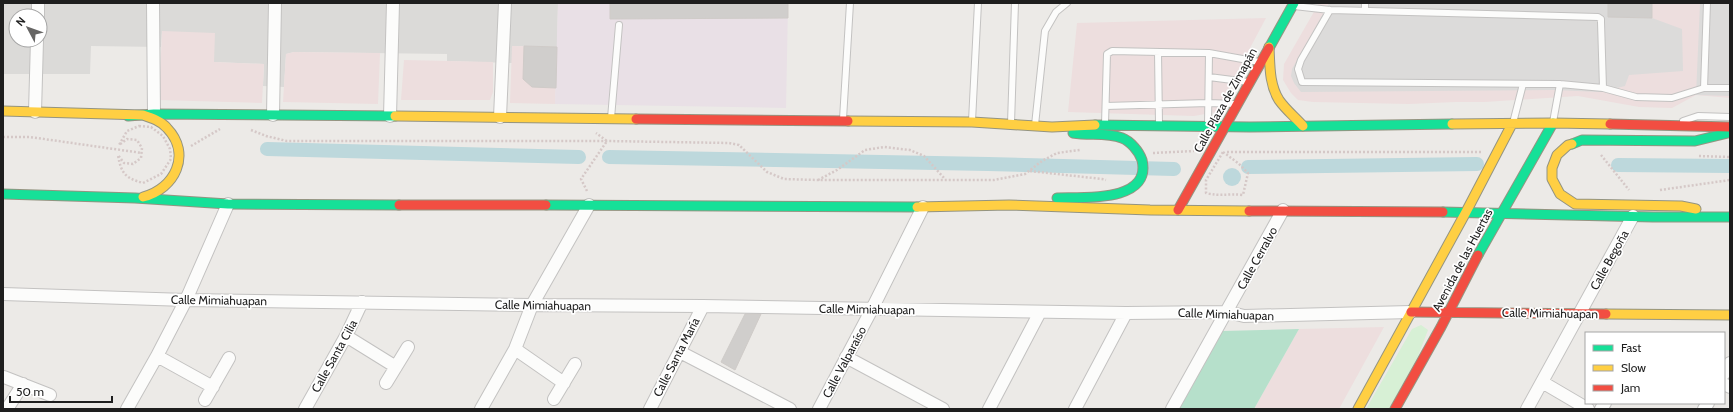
<svg xmlns="http://www.w3.org/2000/svg" width="1733" height="412" font-family="Cabin,sans-serif">
	<rect width="100%" height="100%" fill="#eceae7"/>
	<path fill="#dbdad8" fill-rule="evenodd" d="M 3,3 L 558,3 L 557,47 L 513,46 L 512,63 L 447,61 L 447,54 L 294,52 L 286,54 L 284,87 L 263,86 L 264,64 L 214,62 L 162,31 L 161,47 L 91,46 L 90,74 L 3,74 ZM 16,16 L 40,16 L 40,40 L 16,40 Z"/>
	<path fill="#eddede" d="M 1319,3 L 1730,3 L 1730,98 L 1696,95 L 1672,108 L 1639,107 L 1578,96 L 1485,102 L 1456,102 L 1409,104 L 1313,102 L 1298,100 L 1291,93 L 1283,80 L 1284,64 Z
		M 1266,18 L 1216,112 L 1194,116 L 1068,112 L 1077,23 Z
		M 162,31 L 215,33 L 214,62 L 264,64 L 262,103 L 159,100 Z
		M 512,46 L 557,47 L 555,104 L 510,103 Z
		M 294,52 L 380,53 L 378,104 L 283,102 L 286,54 Z
		M 404,60 L 493,62 L 493,92 L 490,100 L 401,100 Z
		M 1384,327 L 1339,409 L 1254,409 L 1299,329 Z"/>
	<path fill="#e9e0e6" d="M 558,3 L 788,3 L 786,108 L 555,104 Z"/>
	<path fill="#d7f0d5" d="M 1421,325 L 1428,330 L 1418,356 L 1389,409 L 1366,409 L 1412,329 Z"/>
	<path fill="#b6e0cb" d="M 1299,329 L 1254,409 L 1178,409 L 1222,331 Z"/>
	<path fill="#dcdbda" d="M 1329,3 L 1608,3 L 1608,17 L 1652,18 L 1682,29 L 1683,71 L 1629,75 L 1625,86 L 1600,92 L 1554,90 L 1301,92 L 1294,83 L 1291,76 L 1292,69 Z
		M 1700,3 L 1730,3 L 1730,96 L 1696,95 Z"/>
	<path fill="#bdd8dc" d="M1223 177a9 9 0 1 1 18 0a9 9 0 1 1-18 0Z"/>
	<g fill="none" stroke-linecap="round" stroke-linejoin="round">
		<path stroke="#bdd8dc" stroke-width="14" d="M 267,149 L 579,157
			M 609,157 L 988,164 L 1174,169
			M 1618,165 L 1730,166
			M 1248,167 L 1477,164"/>
	</g>
	<path fill="#d0cecc" stroke="#cfcbc8" d="M 610,3 L 788,3 L 788,18 L 610,19 Z
		M 1608,3 L 1652,3 L 1652,18 L 1608,17 Z
		M 524,46 L 557,47 L 556,88 L 532,87 L 523,79 Z
		M 745,314 L 761,314 L 735,370 L 721,362 Z"/>
	<g fill="none" stroke-linecap="round" stroke-linejoin="round">
		<g stroke="#c3c2c1" stroke-width="8">
			<path id="lane" d="M 1294,6 L 1330,10 L 1598,17 L 1601,19 L 1601,22 L 1603,88
				M 1330,10 L 1301,60 L 1298,69 L 1302,82 L 1560,84 L 1603,88 L 1636,97 L 1672,98 L 1704,88 L 1730,88
				M 1365,11 L 1365,3
				M 1158,52 L 1159,124
				M 1209,77 L 1248,82
				M 1704,88 L 1707,3
				M 1106,106 L 1208,103 L 1236,104
				M 611,118 L 619,25
				M 843,119 L 850,3
				M 972,121 L 978,3
				M 1683,121 L 1698,116 L 1730,117
				M 1553,122 L 1560,84
				M 1011,123 L 1015,3
				M 1513,123 L 1523,84
				M 1105,124 L 1107,54 L 1112,51 L 1209,53 L 1259,62
				M 1035,125 L 1045,31 L 1056,12 L 1067,3
				M 1208,125 L 1209,53"/>
		</g>
		<g stroke="#c3c2c1" stroke-width="14">
			<path id="street" d="M 153,3 L 154,114
				M 38,16 L 38,3
				M 35,112 L 37,40
				M 273,115 L 275,3
				M 390,116 L 393,3
				M 500,117 L 505,3
				M 3,294 L 186,300 L 532,305 L 703,306 L 1126,313 L 1228,312 L 1244,316 L 1411,312
				M 346,336 L 396,367
				M 515,349 L 564,383
				M 680,352 L 790,409
				M 157,356 L 213,387
				M 846,357 L 943,409
				M 1724,374 L 1730,363
				M 4,377 L 50,395
				M 1542,382 L 1588,409
				M 386,383 L 408,347
				M 1724,384 L 1730,387
				M 554,399 L 575,364
				M 205,400 L 229,358
				M 7,409 L 23,384
				M 127,409 L 157,356 L 186,300 L 228,204
				M 305,409 L 346,336 L 362,302
				M 481,409 L 515,349 L 532,305 L 589,205
				M 650,409 L 703,306
				M 819,409 L 872,309 L 923,207
				M 989,409 L 1040,312
				M 1075,409 L 1126,313
				M 1172,409 L 1283,210
				M 1527,409 L 1633,216
				M 1601,409 L 1605,403
				M 1704,409 L 1708,403"/>
		</g>
		<g stroke="#949481" stroke-width="11">
			<path id="fast" d="M 1269,48 L 1294,3
				M 128,116 L 154,114 L 395,116
				M 1095,125 L 1250,127 L 1452,124
				M 1572,144 L 1582,140 L 1695,141 L 1728,133
				M 3,194 L 135,198 L 228,204 L 399,205
				M 1057,198 C 1082,197 1152,203 1142,160 C 1139,151 1130,141 1122,138 C 1106,132 1089,136 1073,133
				M 546,205 L 917,207
				M 1443,212 L 1653,217 L 1730,217
				M 1478,255 L 1553,123"/>
		</g>
		<g stroke="#949481" stroke-width="11">
			<path id="slow" d="M 1269,47 C 1270,65 1269,84 1279,100 C 1286,110 1295,117 1303,126
				M 3,111 L 143,115 C 152,118 161,121 167,128 C 192,154 175,189 143,197
				M 395,116 L 636,119
				M 848,121 L 972,122 L 1052,127 L 1095,125
				M 1452,124 L 1553,123 L 1610,124
				M 1572,144 L 1568,145 L 1557,155 L 1552,168 L 1552,179 L 1560,194 L 1575,204 L 1681,206 L 1696,209
				M 917,207 L 1009,205 L 1150,210 L 1249,211
				M 1606,314 L 1730,315
				M 1358,409 L 1466,212 L 1512,124"/>
		</g>
		<g stroke="#949481" stroke-width="11">
			<path id="jam" d="M 636,119 L 848,121
				M 1610,124 L 1730,127
				M 399,205 L 546,205
				M 1178,210 L 1269,48
				M 1249,211 L 1443,212
				M 1411,312 L 1606,314
				M 1395,409 L 1441,327 L 1478,255"/>
		</g>
		<path stroke="#d5c8c7" stroke-width="2.5" stroke-dasharray="2 2" stroke-linecap="butt" d="M 139,126 L 151,127 L 163,136 L 170,149 L 171,159 L 161,174 L 143,183 C 125,178 121,173 118,155 L 124,163 L 133,164 L 141,158 L 142,148 L 137,140 L 127,139 L 119,145 L 127,131 Z
			M 251,130 L 266,136 L 287,141 L 607,141 L 729,143 L 739,145 L 767,172 L 784,179 L 817,180 L 994,180 L 1025,174 L 1042,161 L 1057,153 L 1080,150
			M 3,137 L 30,137 L 142,153
			M 191,146 L 220,129
			M 1223,152 L 1238,163 L 1248,173 L 1243,195 C 1228,193 1221,197 1206,193 L 1206,180 Z
			M 1227,152 L 1482,152
			M 1153,153 L 1194,151
			M 1601,155 L 1629,190
			M 1699,156 L 1730,157
			M 1030,171 L 1102,179 L 1106,180
			M 818,180 L 837,170 L 865,150 L 884,147 L 910,150 L 924,156 L 945,179
			M 1660,190 L 1730,180
			M 587,191 L 581,179 L 607,141 L 596,133"/>
		<use href="#lane" stroke="#fcfcfb" stroke-width="6"/>
		<use href="#street" stroke="#fcfcfb" stroke-width="12"/>
		<use href="#fast" stroke="#16e098" stroke-width="9"/>
		<use href="#slow" stroke="#ffcf43" stroke-width="9"/>
		<use href="#jam" stroke="#f24e42" stroke-width="9"/>
	</g>
	<g text-anchor="middle" dominant-baseline="central" stroke-width="3.5" stroke-linejoin="round" paint-order="stroke">
		<g font-size="12" fill="#1e1e1e" stroke="#fff">
			<text transform="translate(1225 100) rotate(-61)">Calle Plaza de Zimapán</text>
			<text transform="translate(1257 258) rotate(-61)">Calle Cerralvo</text>
			<text transform="translate(1462 260) rotate(-62)">Avenida de las Huertas</text>
			<text transform="translate(1609 260) rotate(-61)">Calle Begoña</text>
			<text transform="translate(219 300) rotate(1)">Calle Mimiahuapan</text>
			<text transform="translate(543 305) rotate(1)">Calle Mimiahuapan</text>
			<text transform="translate(867 309) rotate(1)">Calle Mimiahuapan</text>
			<text transform="translate(1550 313) rotate(1)">Calle Mimiahuapan</text>
			<text transform="translate(1226 314) rotate(2)">Calle Mimiahuapan</text>
			<text transform="translate(334 356) rotate(-61)">Calle Santa Cilia</text>
			<text transform="translate(676 357) rotate(-63)">Calle Santa María</text>
			<text transform="translate(844 362) rotate(-62)">Calle Valparaíso</text>
		</g>
	</g>
	<rect width="1733" height="412" fill="none" stroke="#1e1e1e" stroke-width="8"/>
	<rect x="1585" y="332" width="140" height="72" fill="#ffffff" stroke="#a5a5a5"/>
	<rect x="1593" y="345" width="20" height="6" fill="#16e098" stroke="#a5a5a5"/>
	<text x="1621" y="352" font-size="12" fill="#1e1e1e">Fast</text>
	<rect x="1593" y="365" width="20" height="6" fill="#ffcf43" stroke="#a5a5a5"/>
	<text x="1621" y="372" font-size="12" fill="#1e1e1e">Slow</text>
	<rect x="1593" y="385" width="20" height="6" fill="#f24e42" stroke="#a5a5a5"/>
	<text x="1621" y="392" font-size="12" fill="#1e1e1e">Jam</text>
	<g transform="translate(28 28) rotate(311)"><circle r="19" fill="#ffffff" stroke="#a5a5a5"/>
	<path d="M0-3L7 15L0 10L-7 15Z" fill="#666564"/>
	<text y="-6" font-size="11" font-weight="bold" text-anchor="middle" fill="#1e1e1e">N</text>
	</g>
	<path d="M10 396v6h102v-6" fill="none" stroke="#1e1e1e" stroke-width="2"/>
	<text x="16" y="396" font-size="12" fill="#1e1e1e" stroke="#ffffff" stroke-width="3" paint-order="stroke">50 m</text>
</svg>
